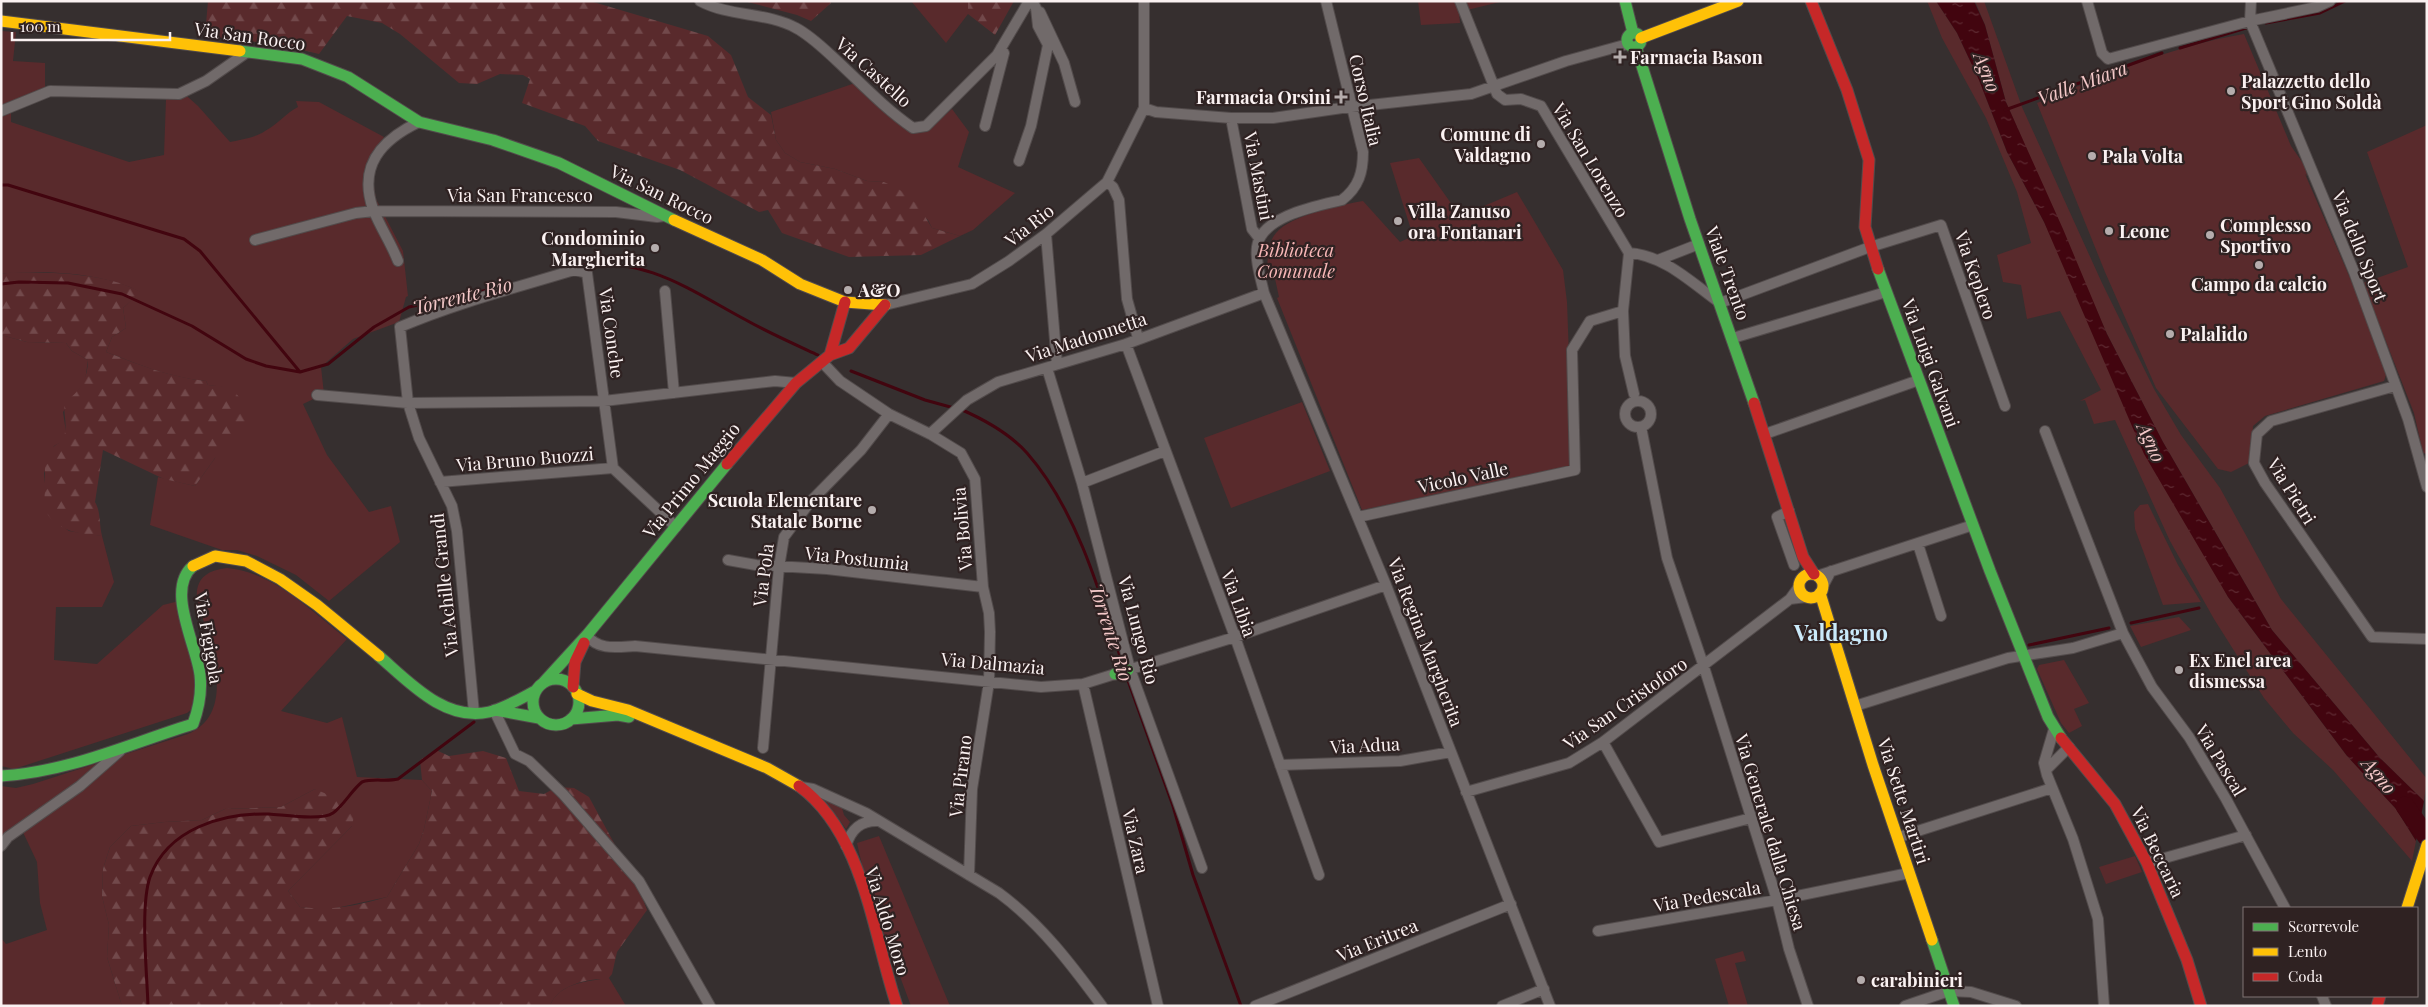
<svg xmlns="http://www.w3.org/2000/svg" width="2428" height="1007" font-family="'Playfair Display',serif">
	<defs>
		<pattern id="forest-firs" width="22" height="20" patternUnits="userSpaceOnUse" patternTransform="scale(1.25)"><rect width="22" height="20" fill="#592a2c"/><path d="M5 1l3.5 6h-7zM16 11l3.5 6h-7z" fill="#72494b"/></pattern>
		<pattern id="water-ripples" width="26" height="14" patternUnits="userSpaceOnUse" patternTransform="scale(1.25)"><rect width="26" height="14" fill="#42050f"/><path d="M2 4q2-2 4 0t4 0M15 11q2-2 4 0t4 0" fill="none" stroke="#5e2a32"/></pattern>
	</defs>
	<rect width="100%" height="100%" fill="#362f2f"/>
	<path fill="#592a2c" d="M 911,1 L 968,1 L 968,14 L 946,43 Z
		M 1418,1 L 1504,1 L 1459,12 L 1460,23 L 1421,25 Z
		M 1927,1 L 1936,1 L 1957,33 L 1979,80 L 2007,152 L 2044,222 L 2228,597 L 2347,756 L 2396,809 L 2416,841 L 2412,861 L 2333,770 L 2293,733 L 2264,698 L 2214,619 L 2170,541 L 2115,420 L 2094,424 L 2085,400 L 2080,401 L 2101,390 L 2060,311 L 2027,319 L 2021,285 L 2003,282 L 1997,255 L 2031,243 L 2017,192 L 1986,118 L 1942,38 Z
		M 1975,1 L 1984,1 L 2022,107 L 2102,283 L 2154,389 L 2181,435 L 2220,488 L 2281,599 L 2427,779 L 2424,801 L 2380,758 L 2272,630 L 2163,442 L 2107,334 L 2006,102 L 1985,25 Z
		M 1,31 L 16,32 L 13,61 L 45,63 L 45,92 L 11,107 L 11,122 L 129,162 L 164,155 L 166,99 L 180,90 L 198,106 L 230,142 C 242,139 255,138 265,131 C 278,124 286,113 298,107 L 296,101 L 319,102 L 384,137 L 370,161 L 376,199 L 403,251 L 408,296 L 406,297 L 399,322 L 353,339 L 321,367 L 324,394 L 303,404 L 327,455 L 369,512 L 391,506 L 400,542 L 329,601 L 296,575 L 257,556 L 237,550 L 222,550 L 150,525 L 158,477 L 195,486 L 215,458 L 231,388 L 208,385 L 206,381 C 167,377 141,365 106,352 L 112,337 L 126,328 L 123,308 L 140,292 C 106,273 39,269 1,274 Z
		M 2244,34 L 2291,146 L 2305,166 L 2307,176 L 2305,174 L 2366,315 L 2386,375 L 2384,381 L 2265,416 L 2253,426 L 2251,462 L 2231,472 L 2218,469 L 2156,388 L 2105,272 L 2037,103 C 2103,76 2172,46 2244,34 Z
		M 858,82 L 911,126 L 938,121 L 952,109 L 969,132 L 958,167 L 1015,193 L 973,230 L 960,236 L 932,228 L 928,220 L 884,182 L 867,181 L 835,169 L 800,162 L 785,153 L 776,140 L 771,112 Z
		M 2427,125 L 2427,454 L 2423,453 L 2414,413 L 2363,283 L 2408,267 L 2367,152 Z
		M 1419,158 L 1460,216 L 1517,192 L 1563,270 L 1567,302 L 1573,465 L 1362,510 L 1277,298 L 1279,297 L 1272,265 L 1267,265 C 1269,254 1268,242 1276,233 C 1291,215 1340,205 1363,201 L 1400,242 L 1413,236 L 1390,163 Z
		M 1,335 L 27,342 L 66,343 L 72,351 L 88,360 L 85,381 L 63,412 L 66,432 L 63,441 L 54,446 L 44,473 L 45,483 L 61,525 L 69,531 L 102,536 L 114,582 L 102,607 L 56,607 L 54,660 L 97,664 L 163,605 L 179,601 L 197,674 L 192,709 L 187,713 L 14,769 L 1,766 Z
		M 1302,402 L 1330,471 L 1231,508 L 1204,438 Z
		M 2148,504 L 2178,565 L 2201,602 L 2163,605 L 2135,529 L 2134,512 L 2140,505 Z
		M 227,568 C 274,572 312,612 347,639 L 281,711 L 327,723 L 342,717 L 357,777 L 422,780 L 432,791 L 424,829 L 419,844 L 387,897 L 327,910 L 300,907 L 288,891 L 352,826 L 315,789 L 281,807 L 225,809 L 202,820 L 165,822 L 131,826 L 110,847 L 103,869 L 102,896 L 109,925 L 107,957 L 122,1006 L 1,1005 L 1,938 L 6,944 L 47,930 L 40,903 L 37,862 L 21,828 L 1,837 L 1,786 L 16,788 L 33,784 L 188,734 C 240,711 208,639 197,599 C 195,578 208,570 227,568 Z
		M 2179,617 L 2191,630 L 2141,647 L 2130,626 Z
		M 2064,660 L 2089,703 L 2074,709 L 2082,726 L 2069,733 L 2061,723 L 2037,669 L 2039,665 Z
		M 823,798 L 842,808 L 844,815 L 850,822 L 846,829 Z
		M 879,836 L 950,1006 L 911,1006 L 868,891 L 857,843 Z
		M 2135,856 L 2142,872 L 2106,884 L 2099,867 Z
		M 1743,951 L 1746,961 L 1735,963 L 1748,1006 L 1729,1006 L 1715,959 Z
		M 609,978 L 626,1006 L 550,1006 C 558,983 588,981 609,978 Z"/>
	<path fill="url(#forest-firs)" d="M 208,1 L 590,1 L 708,36 L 731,55 L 748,97 L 771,115 L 776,140 L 785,153 L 800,162 L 835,169 L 867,181 L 884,182 L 900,190 L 918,205 L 932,228 L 960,236 L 921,255 L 849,257 L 782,233 L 768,210 L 759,212 L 680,170 L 598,141 L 585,126 L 522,103 L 530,79 L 523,75 L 500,74 L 477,84 L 459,83 L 400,34 L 382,23 L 347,16 L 319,54 L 281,45 L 205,36 Z
		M 744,1 L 830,1 L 831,3 L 811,21 L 797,15 Z
		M 968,1 L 1014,1 L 995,35 L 968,14 Z
		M 13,272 C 55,273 103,272 141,292 L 123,308 L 126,328 L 112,337 L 106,352 C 140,365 169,377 206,381 L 208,385 L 231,387 L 253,415 L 215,458 L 195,486 L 164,479 L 103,450 L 95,502 C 101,512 99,524 102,536 C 84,535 56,531 47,513 C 43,504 45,493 45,483 C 45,473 44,461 49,452 C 54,444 64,443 65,432 C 67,422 63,413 65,402 C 80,392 88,378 88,360 L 72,351 L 66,343 L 27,342 L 1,335 L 1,274 Z
		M 436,750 L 449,756 L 483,751 L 506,758 L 519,791 L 544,794 L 557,787 L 574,788 L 589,797 L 639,889 L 647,910 L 617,952 L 612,974 L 608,979 C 588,978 557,985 550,1006 L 122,1006 L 107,957 L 109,925 L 102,896 L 103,869 L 110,847 L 131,826 L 165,822 L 202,820 L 225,809 L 281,807 L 315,789 L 331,796 L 354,816 L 352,826 L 288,891 L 300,907 C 334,911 355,906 387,897 L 419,844 L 424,829 L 432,791 L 422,780 L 420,760 Z"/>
	<path fill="url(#water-ripples)" d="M 1936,1 L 1974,1 L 1985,25 L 2006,102 L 2063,229 L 2107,334 L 2163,442 L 2272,630 L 2380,758 L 2424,801 L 2416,841 L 2396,809 L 2347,756 L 2228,597 L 2144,454 L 2044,222 L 2007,152 L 1979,80 L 1957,33 Z"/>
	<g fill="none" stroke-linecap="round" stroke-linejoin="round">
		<path stroke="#42050f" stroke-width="3" d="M 2266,23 L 2320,13 L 2345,1
			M 2180,48 L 2246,28
			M 2005,110 L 2162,53
			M 1,185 L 8,185 L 184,239 L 200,251 L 300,372
			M 576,266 C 644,255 690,290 746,320 C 769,333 794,344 818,355
			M 1,284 L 19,282 L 68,283 L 122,294 L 192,326 L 246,359 L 266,366 L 300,372 L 328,364 L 374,327 L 409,307 L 497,288
			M 851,371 L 925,400 L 954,408
			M 960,409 C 983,419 1010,434 1027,453 C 1077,510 1101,595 1123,666
			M 2131,623 L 2199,608
			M 2029,645 L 2109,628
			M 1126,675 L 1173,806 L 1193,875 L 1241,1006
			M 148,1006 C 147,973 140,906 150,877 C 168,828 223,813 269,814 C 285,815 321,821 333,813 C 344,805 351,791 362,782 C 373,778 386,782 398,779 L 474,722"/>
		<path stroke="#42050f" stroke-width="19" d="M 2405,806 L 2427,837"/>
		<g stroke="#524b4b" stroke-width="12">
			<path id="street" d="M 700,1 C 730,17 767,12 796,28 C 811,36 823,48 835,59 C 861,83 884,108 913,128 L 926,126 L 997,55 L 1029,1
				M 1326,1 L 1363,152 C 1363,172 1359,187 1342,200 C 1317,206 1261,216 1257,247 C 1255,261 1261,279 1264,293 L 1386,585 L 1550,1006
				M 1460,1 L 1497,94 L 1505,100 L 1521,99 L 1541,106 L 1629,253
				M 2087,1 L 2102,53 L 2108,59 L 2250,21 L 2317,7 L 2330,1
				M 2251,1 L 2250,21 L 2354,272 L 2408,419 L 2427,487
				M 1040,12 L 1064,63 L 1075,102
				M 1144,108 L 1156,112 L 1231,118 L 1273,118 L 1342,108 L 1471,94 L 1566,61 L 1628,44
				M 1,111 L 50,91 L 179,94 L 206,81 L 246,53
				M 1231,118 L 1252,229 L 1259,238
				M 985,126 L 1004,53 L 1001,48
				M 1019,161 L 1031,126 L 1048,45 L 1038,26 L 1036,8 L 1032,1
				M 1107,182 L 1113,187 L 1119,200 L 1127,299 L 1138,338
				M 1046,234 L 1057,364
				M 255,240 L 356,213 L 374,211 L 616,212 L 657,217 L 664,216
				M 1629,253 C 1664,255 1692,283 1720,303 L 1870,247 L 1941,225 L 2005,406
				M 1658,260 L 1699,244
				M 398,261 C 391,243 380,227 373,209 C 358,166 381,140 419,122
				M 665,291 L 674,393
				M 885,305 L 972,284 L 1009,261 L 1046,234 L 1107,182 L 1144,108 L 1144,1
				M 1623,311 L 1629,253
				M 1733,338 L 1886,292
				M 1126,344 L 1235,637 L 1319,875
				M 822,362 L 840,381 L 889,414 L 930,434 L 961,453 L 975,479 L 983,587 L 989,613 L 990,632 L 989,682 L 972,789 L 969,875
				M 1047,368 L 1082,483 L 1130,669 L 1202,868
				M 2395,386 L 2271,421 L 2257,434 L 2254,463 L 2265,483 L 2372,637 L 2427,639
				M 317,395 L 408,403 L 604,401 L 775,381 L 796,383
				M1625 414a13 13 0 1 1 26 0a13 13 0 1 1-26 0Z
				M 1641,427 L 1667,558 L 1704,667 L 1777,900 L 1789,949 L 1808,1006
				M 2045,431 L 2123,633 L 2152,687 L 2189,737 L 2226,799 L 2285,908
				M 930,434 L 967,400 L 998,382 L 1126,344 L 1264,293
				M 1765,434 L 1919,380
				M 440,482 L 613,468 L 676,527
				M 1082,483 L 1165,451
				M 1789,511 L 1777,517 L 1794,565
				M 1358,517 L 1575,470 L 1572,350 L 1590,321 L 1623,311 L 1625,356 L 1634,394
				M 1918,544 L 1941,616
				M 728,560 L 756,565 L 827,569 L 983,587
				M 1817,576 L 1973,525
				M 1823,586 L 1831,571
				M 1790,599 L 1806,597
				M 587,635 C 598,651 618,647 635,646 L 1041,687 L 1083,684 L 1115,674
				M 1128,670 L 1235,637 L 1386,585
				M 1083,684 L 1158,1006
				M 1855,706 L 2008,658 L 2073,648 L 2123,633
				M 494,710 L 515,754 L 529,761 L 563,794 L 639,881 L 710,1006
				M 474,713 L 457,531 L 452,506 L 419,438 L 408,403 L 400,327 C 456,303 515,288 574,270 L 587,273 L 613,468
				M 2054,729 L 2044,763 L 2047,775 L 2073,839 L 2098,919 L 2104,1006
				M 1603,742 L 1659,842 L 1751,818
				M 763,748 L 779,567 L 784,537 L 810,502 L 861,450 L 889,414
				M 1280,765 L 1400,761 L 1451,752
				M 2046,770 L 2069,747
				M 801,787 L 813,789 L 866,813 L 999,893 C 1041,924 1071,964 1102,1006
				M 1466,792 L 1569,763 L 1603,742 L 1790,599 L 1798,588
				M 1899,837 L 2052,788
				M 1,846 L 8,837 L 80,786 L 120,751
				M 846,846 C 851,829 861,820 879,821
				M 2147,863 L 2246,835
				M 1598,931 L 1777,900 L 1909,873
				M 2322,996 L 2326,1006
				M 1255,1006 L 1511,904
				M 1502,1006 L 1544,989
				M 1905,1006 L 1949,991 L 1971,992 L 2016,1006"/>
		</g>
		<g stroke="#524b4b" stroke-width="13">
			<path id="fast" d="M 1625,1 L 1633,33
				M1627 40a7 7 0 1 1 14 0a7 7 0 1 1-14 0Z
				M 1636,47 L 1690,219 L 1754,403
				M 240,51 L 302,59 L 348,77 L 419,122 L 493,140 L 559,163 L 674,220
				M 1878,269 L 1990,571 L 2048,717 L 2061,738
				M 379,656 C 409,682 445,722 489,712 C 505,708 520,699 535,691
				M 1115,674 L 1128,670
				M533 702a23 23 0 1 1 46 0a23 23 0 1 1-46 0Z
				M 544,682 L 587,635 L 727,464
				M 495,710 L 539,718
				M 571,719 L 618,715 L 629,717
				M 1,776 C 69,772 129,744 193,724 C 199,708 202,693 200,675 C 197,646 165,589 193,566
				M 1932,940 L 1954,1006"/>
		</g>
		<g stroke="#524b4b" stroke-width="13">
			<path id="slow" d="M 1,21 L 240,51
				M 1641,38 L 1738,1
				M 674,220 L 762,260 L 800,284 L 845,302 L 885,305
				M 193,566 L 215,556 L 246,561 L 280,579 L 317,605 L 379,656
				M1799 586a12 12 0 1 1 24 0a12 12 0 1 1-24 0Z
				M 1820,593 L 1873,765 L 1932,940
				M 577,694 L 592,701 L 628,710 L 767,768 L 799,786
				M 2407,908 L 2427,845"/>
		</g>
		<g stroke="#524b4b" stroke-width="13">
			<path id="jam" d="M 1811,1 L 1847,90 L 1869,160 L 1865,227 L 1878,269
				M 830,355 L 845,302
				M 1754,403 L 1803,557 L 1814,574
				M 727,464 L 796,383 L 830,355 L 849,348 L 885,305
				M 573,687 L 575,662 L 584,643
				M 2061,738 L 2115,804 L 2147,863 L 2187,960 L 2201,1006
				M 799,786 C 864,833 873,935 897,1006
				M 2377,1006 L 2380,996"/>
		</g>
		<use href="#street" stroke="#716a6a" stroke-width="10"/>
		<use href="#fast" stroke="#4caf50" stroke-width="11"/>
		<use href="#slow" stroke="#ffc107" stroke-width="11"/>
		<use href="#jam" stroke="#c62828" stroke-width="11"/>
	</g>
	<g fill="#b5adad" stroke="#2f2222" stroke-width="2">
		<path d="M1617.5 49.5h5v5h5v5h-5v5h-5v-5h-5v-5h5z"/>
		<circle cx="2231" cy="91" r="5"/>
		<path d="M1338.5 89.5h5v5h5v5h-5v5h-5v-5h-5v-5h5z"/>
		<circle cx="1541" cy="144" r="5"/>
		<circle cx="2092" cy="156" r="5"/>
		<circle cx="1398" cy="221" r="5"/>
		<circle cx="2109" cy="231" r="5"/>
		<circle cx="2210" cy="235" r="5"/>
		<circle cx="655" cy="248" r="5"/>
		<circle cx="2259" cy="265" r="5"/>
		<circle cx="848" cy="290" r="5"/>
		<circle cx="2170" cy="334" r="5"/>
		<circle cx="872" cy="510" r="5"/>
		<circle cx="2179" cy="670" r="5"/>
		<circle cx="1861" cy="980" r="5"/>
	</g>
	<g text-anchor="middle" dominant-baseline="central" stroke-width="4.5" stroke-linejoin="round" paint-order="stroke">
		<g font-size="18" fill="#faf1f1" stroke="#2f2222">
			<text transform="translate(250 36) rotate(8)">Via San Rocco</text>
			<text transform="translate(874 72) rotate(42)">Via Castello</text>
			<text transform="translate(1366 100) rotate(77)">Corso Italia</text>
			<text transform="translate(1591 160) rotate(59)">Via San Lorenzo</text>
			<text transform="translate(1259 176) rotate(79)">Via Mastini</text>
			<text transform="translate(662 194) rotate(26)">Via San Rocco</text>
			<text x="520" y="195">Via San Francesco</text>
			<text transform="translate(1029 225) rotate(-38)">Via Rio</text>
			<text transform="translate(2360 246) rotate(68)">Via dello Sport</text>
			<text transform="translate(1728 273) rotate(70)">Viale Trento</text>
			<text transform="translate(1976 275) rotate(71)">Via Keplero</text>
			<text transform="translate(612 333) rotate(82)">Via Conche</text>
			<text transform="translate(1086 337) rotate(-18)">Via Madonnetta</text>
			<text transform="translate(1931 363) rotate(70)">Via Luigi Galvani</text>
			<text transform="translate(525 459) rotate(-5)">Via Bruno Buozzi</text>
			<text transform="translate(1463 477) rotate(-12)">Vicolo Valle</text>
			<text transform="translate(691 480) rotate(-51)">Via Primo Maggio</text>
			<text transform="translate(2292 491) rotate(58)">Via Pietri</text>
			<text transform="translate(962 529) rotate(-95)">Via Bolivia</text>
			<text transform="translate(857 558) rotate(6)">Via Postumia</text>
			<text transform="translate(763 575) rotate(-83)">Via Pola</text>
			<text transform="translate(444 585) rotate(-96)">Via Achille Grandi</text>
			<text transform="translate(1239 603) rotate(70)">Via Libia</text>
			<text transform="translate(1139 630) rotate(75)">Via Lungo Rio</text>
			<text transform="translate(209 638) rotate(80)">Via Figigola</text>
			<text transform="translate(1426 642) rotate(69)">Via Regina Margherita</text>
			<text transform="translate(993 663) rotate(5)">Via Dalmazia</text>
			<text transform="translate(1625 703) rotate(-35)">Via San Cristoforo</text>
			<text transform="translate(1365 745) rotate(-3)">Via Adua</text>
			<text transform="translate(2221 760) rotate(59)">Via Pascal</text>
			<text transform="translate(960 776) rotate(-83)">Via Pirano</text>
			<text transform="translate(1904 801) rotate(72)">Via Sette Martiri</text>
			<text transform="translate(1771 832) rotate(73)">Via Generale dalla Chiesa</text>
			<text transform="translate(1136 841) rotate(77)">Via Zara</text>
			<text transform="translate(2158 852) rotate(64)">Via Beccaria</text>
			<text transform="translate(1707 896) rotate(-10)">Via Pedescala</text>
			<text transform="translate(888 921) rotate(73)">Via Aldo Moro</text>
			<text transform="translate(1377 940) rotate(-22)">Via Eritrea</text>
		</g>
		<g font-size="18" font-weight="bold" fill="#faf1f1" stroke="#2f2222" text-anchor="start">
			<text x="1630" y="57">Farmacia Bason</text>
			<text x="2241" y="81">Palazzetto dello<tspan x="2241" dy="21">Sport Gino Soldà</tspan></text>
			<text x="1331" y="97" text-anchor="end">Farmacia Orsini</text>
			<text x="1531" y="134" text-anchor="end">Comune di<tspan x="1531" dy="21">Valdagno</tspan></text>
			<text x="2102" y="156">Pala Volta</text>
			<text x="1408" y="211">Villa Zanuso<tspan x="1408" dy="21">ora Fontanari</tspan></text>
			<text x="2220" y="225">Complesso<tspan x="2220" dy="21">Sportivo</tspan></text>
			<text x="2119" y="231">Leone</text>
			<text x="645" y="238" text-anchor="end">Condominio<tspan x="645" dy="21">Margherita</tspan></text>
			<text x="2259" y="284" text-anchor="middle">Campo da calcio</text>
			<text x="858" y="290">A&amp;O</text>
			<text x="2180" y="334">Palalido</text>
			<text x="862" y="500" text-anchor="end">Scuola Elementare<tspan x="862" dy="21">Statale Borne</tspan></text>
			<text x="2189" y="660">Ex Enel area<tspan x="2189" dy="21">dismessa</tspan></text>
			<text x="1871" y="980">carabinieri</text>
		</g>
		<g font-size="18" font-style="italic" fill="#f7b6b6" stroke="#2f2222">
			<text x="1296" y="250">Biblioteca<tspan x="1296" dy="21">Comunale</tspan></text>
		</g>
		<g font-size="19" font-style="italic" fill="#f5c9c9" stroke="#2f2222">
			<text transform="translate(1988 72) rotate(68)">Agno</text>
			<text transform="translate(2082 82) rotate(-20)">Valle Miara</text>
			<text transform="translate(462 295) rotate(-14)">Torrente Rio</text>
			<text transform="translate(2152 442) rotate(65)">Agno</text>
			<text transform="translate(1112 632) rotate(72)">Torrente Rio</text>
			<text transform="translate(2380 775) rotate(50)">Agno</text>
		</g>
		<g font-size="22" font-weight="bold" fill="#caeafa" stroke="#2f2222">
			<text x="1841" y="632">Valdagno</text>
		</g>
	</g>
	<rect width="2428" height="1007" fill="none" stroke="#faf1f1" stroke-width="5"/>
	<rect x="2243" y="907" width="175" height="90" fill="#2f2222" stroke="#807575"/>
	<rect x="2253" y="923" width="25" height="8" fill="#4caf50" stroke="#807575"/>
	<text x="2288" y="932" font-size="15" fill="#faf1f1">Scorrevole</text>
	<rect x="2253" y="948" width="25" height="8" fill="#ffc107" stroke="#807575"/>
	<text x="2288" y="957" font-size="15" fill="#faf1f1">Lento</text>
	<rect x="2253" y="973" width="25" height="8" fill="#c62828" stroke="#807575"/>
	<text x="2288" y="982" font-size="15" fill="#faf1f1">Coda</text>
	<path d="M12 32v8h158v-8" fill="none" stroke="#faf1f1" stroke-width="2.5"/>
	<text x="20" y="32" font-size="15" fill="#faf1f1" stroke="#2f2222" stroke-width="4" paint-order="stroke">100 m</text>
</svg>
